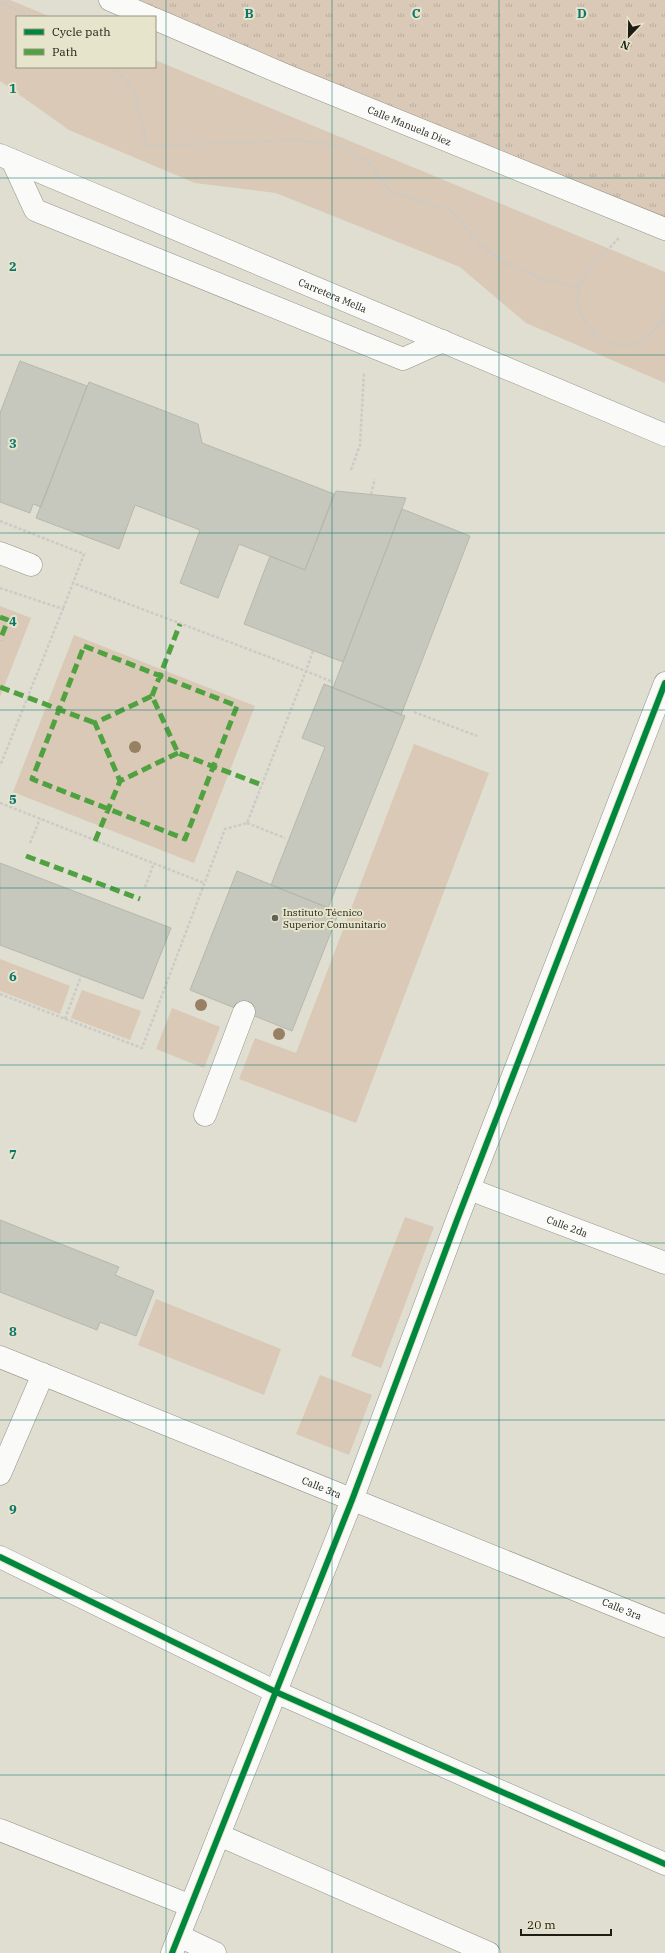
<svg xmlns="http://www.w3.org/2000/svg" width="665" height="1953" font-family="'IBM Plex Serif',serif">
	<defs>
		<pattern id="grass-tufts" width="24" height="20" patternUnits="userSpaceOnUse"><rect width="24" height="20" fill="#d9c9b6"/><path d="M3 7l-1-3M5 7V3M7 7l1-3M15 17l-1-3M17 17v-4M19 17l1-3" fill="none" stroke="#baac9c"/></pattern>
	</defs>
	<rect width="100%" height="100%" fill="#e0ded0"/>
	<path fill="url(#grass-tufts)" d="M 118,0 L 665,0 L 665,228 Z"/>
	<path fill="#d9c9b6" d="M 0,0 L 10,0 L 51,17 L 17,17 L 17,67 L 155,67 L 155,60 L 665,272 L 665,383 L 526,323 L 460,267 L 276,193 L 195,183 L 69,130 L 0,81 Z
		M 0,606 L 31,618 L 0,697 Z
		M 74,635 L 255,706 L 194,863 L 13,792 Z
		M 414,744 L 489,773 L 356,1123 L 239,1079 L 255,1038 L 296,1053 Z
		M 0,959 L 70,986 L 60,1014 L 0,991 Z
		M 82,990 L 141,1011 L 130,1040 L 71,1018 Z
		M 172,1008 L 220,1027 L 204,1068 L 156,1049 Z
		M 405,1217 L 434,1227 L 381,1368 L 351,1356 Z
		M 156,1299 L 281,1349 L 264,1395 L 138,1345 Z
		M 320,1375 L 372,1395 L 349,1455 L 296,1434 Z"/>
	<path fill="#c6c7bd" stroke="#b6b8ac" d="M 20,361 L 87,386 L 41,507 L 33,504 L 30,513 L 0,502 L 0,413 Z
		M 89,382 L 198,424 L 202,443 L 334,494 L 305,570 L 239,544 L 218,598 L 180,583 L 200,530 L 135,505 L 119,549 L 36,518 Z
		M 336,491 L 406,498 L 343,662 L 244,624 L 270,556 L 305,570 Z
		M 402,509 L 470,536 L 401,715 L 333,688 Z
		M 324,684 L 405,716 L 328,908 L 271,885 L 325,747 L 302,738 Z
		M 0,863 L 171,928 L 143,999 L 0,945 Z
		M 237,871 L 339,912 L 292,1031 L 190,990 Z
		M 0,1220 L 119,1267 L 115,1275 L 154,1291 L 136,1336 L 100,1322 L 97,1330 L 0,1292 Z"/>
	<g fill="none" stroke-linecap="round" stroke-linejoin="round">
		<g stroke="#949388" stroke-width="23">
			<g id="minor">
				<path d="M 110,0 L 150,17"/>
				<path id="s1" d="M 155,19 L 283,74 L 665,229"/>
				<path d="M 12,160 L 35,210 L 403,359 L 443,341"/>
				<path d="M 0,553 L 31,565"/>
				<path d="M 205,1115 L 244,1012"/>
				<path id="s2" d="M 469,1189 L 665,1263"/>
				<path id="s3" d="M 0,1357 L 665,1626"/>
				<path d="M 0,1474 L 43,1374"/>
				<path d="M 0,1557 L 276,1692 L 665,1864"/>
				<path d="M 0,1830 L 191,1906"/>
				<path d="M 219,1835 L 489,1953"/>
				<path d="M 179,1936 L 215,1953"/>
				<path d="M 172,1953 L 352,1500 L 457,1220 L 665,683"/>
			</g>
		</g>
		<g stroke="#949388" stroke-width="23">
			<g id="major">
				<path id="s4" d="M 0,155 L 665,435"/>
			</g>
		</g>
		<path stroke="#cccac7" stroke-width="2.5" stroke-dasharray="3 2" stroke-linecap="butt" d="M 0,3 L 32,17
			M 114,67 L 135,92 L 147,146 L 299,140 L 333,144 L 368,162 L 392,192 L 451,210 L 473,237 L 500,260 L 543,280 L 580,287 L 577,302 L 582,317 L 596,336 L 622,347 L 644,340 L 661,322 L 665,326
			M 580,287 L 589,269 L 619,238
			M 661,322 L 665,313
			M 351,470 L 360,445 L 364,372
			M 371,494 L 375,479
			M 0,521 L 84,554 L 73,583
			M 0,588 L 63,609 L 0,766
			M 313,651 L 306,671 L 333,682
			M 414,712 L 477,736
			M 0,803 L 204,883
			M 247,823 L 285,838
			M 30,843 L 40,819
			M 145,887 L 154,863
			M 0,994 L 142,1048 L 225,829 L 247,823 L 306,671 L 73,583 L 63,609
			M 65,1019 L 81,976"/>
		<use href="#minor" stroke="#fafaf8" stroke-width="22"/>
		<use href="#major" stroke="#fafaf8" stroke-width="22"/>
		<path stroke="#4fa23f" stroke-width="5" stroke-dasharray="10 5" stroke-linecap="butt" d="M 0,617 L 8,620 L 0,640
			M 84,646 L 237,706 L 185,839 L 32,779 Z
			M 0,687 L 95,723
			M 152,696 L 180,624
			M 178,753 L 120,781 L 95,723 L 152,696 L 178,753 L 262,785
			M 95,841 L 120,781
			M 26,856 L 140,899"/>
		<g stroke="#e6e4ca" stroke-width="8">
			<path id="cycleway" d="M 0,1557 L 276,1692 L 665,1864
				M 172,1953 L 352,1500 L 457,1220 L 665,683"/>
		</g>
		<use href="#cycleway" stroke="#00873e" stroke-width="6"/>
	</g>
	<g fill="#978063">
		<circle cx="135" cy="747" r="6"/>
		<circle cx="201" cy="1005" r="6"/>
		<circle cx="279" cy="1034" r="6"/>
	</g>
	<path fill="none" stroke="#0f766e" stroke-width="1" stroke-opacity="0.55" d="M 166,0 L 166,1953M 332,0 L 332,1953M 499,0 L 499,1953M 0,178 L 665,178M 0,355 L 665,355M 0,533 L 665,533M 0,710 L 665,710M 0,888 L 665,888M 0,1065 L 665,1065M 0,1243 L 665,1243M 0,1420 L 665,1420M 0,1598 L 665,1598M 0,1775 L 665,1775"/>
	<circle fill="#626156" stroke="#e6e4ca" stroke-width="1.5" cx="275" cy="918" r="4"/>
	<g text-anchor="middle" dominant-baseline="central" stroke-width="4" stroke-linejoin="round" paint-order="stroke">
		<g font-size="10" fill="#1e1d14" stroke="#e6e4ca">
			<text stroke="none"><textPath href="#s1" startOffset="276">Calle Manuela Diez</textPath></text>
			<text stroke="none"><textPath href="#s4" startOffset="361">Carretera Mella</textPath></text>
			<text stroke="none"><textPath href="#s2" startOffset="105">Calle 2da</textPath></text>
			<text stroke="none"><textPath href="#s3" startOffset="347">Calle 3ra</textPath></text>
			<text stroke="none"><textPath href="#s3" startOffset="671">Calle 3ra</textPath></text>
		</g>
		<g font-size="10" fill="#1e1d14" stroke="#e6e4ca" text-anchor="start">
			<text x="283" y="912">Instituto Técnico<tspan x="283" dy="12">Superior Comunitario</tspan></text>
		</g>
	</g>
	<g font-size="13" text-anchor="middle" font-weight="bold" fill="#0f766e" stroke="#e6e4ca" stroke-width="4" stroke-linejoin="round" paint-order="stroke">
		<text x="249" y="18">B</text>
		<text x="416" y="18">C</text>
		<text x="582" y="18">D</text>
		<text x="13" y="93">1</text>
		<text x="13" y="271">2</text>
		<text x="13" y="448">3</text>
		<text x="13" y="626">4</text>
		<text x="13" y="804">5</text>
		<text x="13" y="981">6</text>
		<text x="13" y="1159">7</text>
		<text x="13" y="1336">8</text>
		<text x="13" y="1514">9</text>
	</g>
	<rect x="16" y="16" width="140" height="52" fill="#e6e4ca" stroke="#969481"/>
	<rect x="24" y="29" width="20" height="6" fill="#00873e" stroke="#969481"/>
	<text x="52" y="36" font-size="12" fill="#1e1d14">Cycle path</text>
	<rect x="24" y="49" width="20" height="6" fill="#4fa23f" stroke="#969481"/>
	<text x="52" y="56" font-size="12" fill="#1e1d14">Path</text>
	<g transform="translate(629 36) rotate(202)" stroke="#e6e4ca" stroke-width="3" paint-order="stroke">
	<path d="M0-3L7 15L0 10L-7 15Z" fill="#1e1d14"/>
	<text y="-6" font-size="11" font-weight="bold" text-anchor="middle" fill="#1e1d14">N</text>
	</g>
	<path d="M521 1929v6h90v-6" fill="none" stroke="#1e1d14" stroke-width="2"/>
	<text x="527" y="1929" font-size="12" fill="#1e1d14" stroke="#e6e4ca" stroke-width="3" paint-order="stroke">20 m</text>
</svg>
